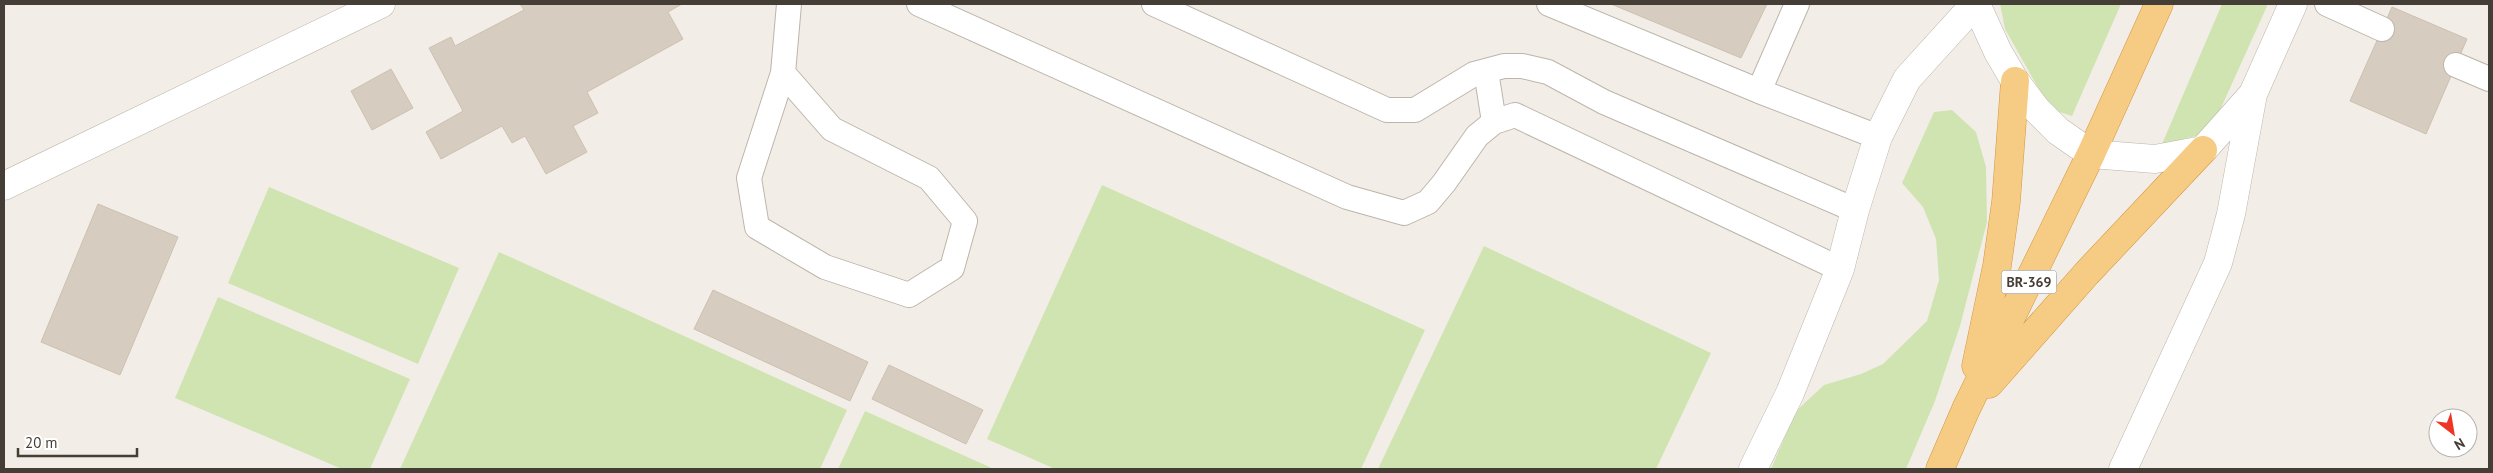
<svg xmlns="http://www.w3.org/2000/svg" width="2493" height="473" font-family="'PT Sans',sans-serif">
	<rect width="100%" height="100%" fill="#f2eee7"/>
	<path fill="#d0e4b2" d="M 2000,4 L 2121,4 L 2072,116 L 2050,109 L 2005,29 Z
		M 2222,4 L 2268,4 L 2216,119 L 2196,136 L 2162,144 Z
		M 1952,110 L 1976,132 L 1986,167 L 1987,222 L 1960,326 L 1935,401 L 1906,469 L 1771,469 L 1796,411 L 1824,385 L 1861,374 L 1883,364 L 1927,321 L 1939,280 L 1936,239 L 1923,207 L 1902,183 L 1934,112 Z
		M 1102,185 L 1425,330 L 1361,469 L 1055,469 L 987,439 Z
		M 269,187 L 459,268 L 418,364 L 228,283 Z
		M 1484,246 L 1711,353 L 1656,469 L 1378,469 Z
		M 499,252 L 847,410 L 820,469 L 400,469 Z
		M 218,297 L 410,379 L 370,469 L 342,469 L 175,398 Z
		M 865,411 L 994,469 L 838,469 Z"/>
	<path fill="#d6ccc0" stroke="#cdc0b0" d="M 520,4 L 682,4 L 668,12 L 683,39 L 587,92 L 598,113 L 573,126 L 587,152 L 546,174 L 525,136 L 512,143 L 502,126 L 441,159 L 426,132 L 463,111 L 429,48 L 451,37 L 455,46 L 524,10 Z
		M 1611,4 L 1767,4 L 1741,58 Z
		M 2392,7 L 2467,39 L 2426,134 L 2350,101 Z
		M 391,69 L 413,108 L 372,130 L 351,91 Z
		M 98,204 L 178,237 L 120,375 L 41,342 Z
		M 713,290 L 868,362 L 850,401 L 694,329 Z
		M 889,365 L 983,410 L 966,444 L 872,399 Z"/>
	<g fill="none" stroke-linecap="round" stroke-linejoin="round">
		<g stroke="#bdb5aa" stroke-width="26">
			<path id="service" d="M 919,4 L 1347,197 L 1404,213 L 1428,202 L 1444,183 L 1477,136 L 1494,122 L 1515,115 L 1840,269
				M 1154,4 L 1387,110 L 1415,110 L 1474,74 L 1504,66 L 1522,66 L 1548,72 L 1604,102 L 1855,210
				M 1549,4 L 1759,91 L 1878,137
				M 2327,4 L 2382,29
				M 2456,65 L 2489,79
				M 1486,71 L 1494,122
				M 783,73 L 832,129 L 929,178 L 965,221 L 952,268 L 909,295 L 825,267 L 757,227 L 749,178 L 783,73 L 789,4
				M 1759,91 L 1797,4"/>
		</g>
		<g stroke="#bdb5aa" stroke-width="29">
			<path id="minor" d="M 1976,4 L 1998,52 L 2015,81 L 2036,109 L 2058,131 L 2091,154 L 2155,159 L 2203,150 L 2253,94 L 2293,4
				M 4,186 L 381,4
				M 1753,469 L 1790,393 L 1840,269 L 1855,210 L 1878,137 L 1907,79 L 1975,4
				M 2123,469 L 2218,263 L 2231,214 L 2253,94"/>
		</g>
		<g stroke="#d4953f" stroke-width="29">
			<path id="trunk" d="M 1976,366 L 1997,266 L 2006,202 L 2015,81
				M 1989,384 L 2087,273 L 2203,150
				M 1940,469 L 1966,409 L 2091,154 L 2159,4"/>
		</g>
		<use href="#service" stroke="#fff" stroke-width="24"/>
		<use href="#minor" stroke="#fff" stroke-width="28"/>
		<use href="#trunk" stroke="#f6cc84" stroke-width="28"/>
	</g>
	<g text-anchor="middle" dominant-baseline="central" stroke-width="4" stroke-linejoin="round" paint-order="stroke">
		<rect fill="#fff" stroke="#7d7872" stroke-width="1" x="2001.5" y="270.5" width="55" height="23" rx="4"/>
		<g font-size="14" font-weight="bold" fill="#453e36">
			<text x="2029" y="282">BR-369</text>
		</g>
	</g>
	<rect width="2493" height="473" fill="none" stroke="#453e36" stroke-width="10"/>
	<g transform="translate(2453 433) rotate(149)"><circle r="24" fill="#ffffff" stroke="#b5b2af"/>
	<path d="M0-4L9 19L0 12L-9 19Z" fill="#ed3623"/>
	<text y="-8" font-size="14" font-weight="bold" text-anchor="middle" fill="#453e36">N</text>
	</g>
	<path d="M18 448v8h119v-8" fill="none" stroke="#453e36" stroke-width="2.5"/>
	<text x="25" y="448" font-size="15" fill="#453e36" stroke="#ffffff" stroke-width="4" paint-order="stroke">20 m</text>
</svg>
